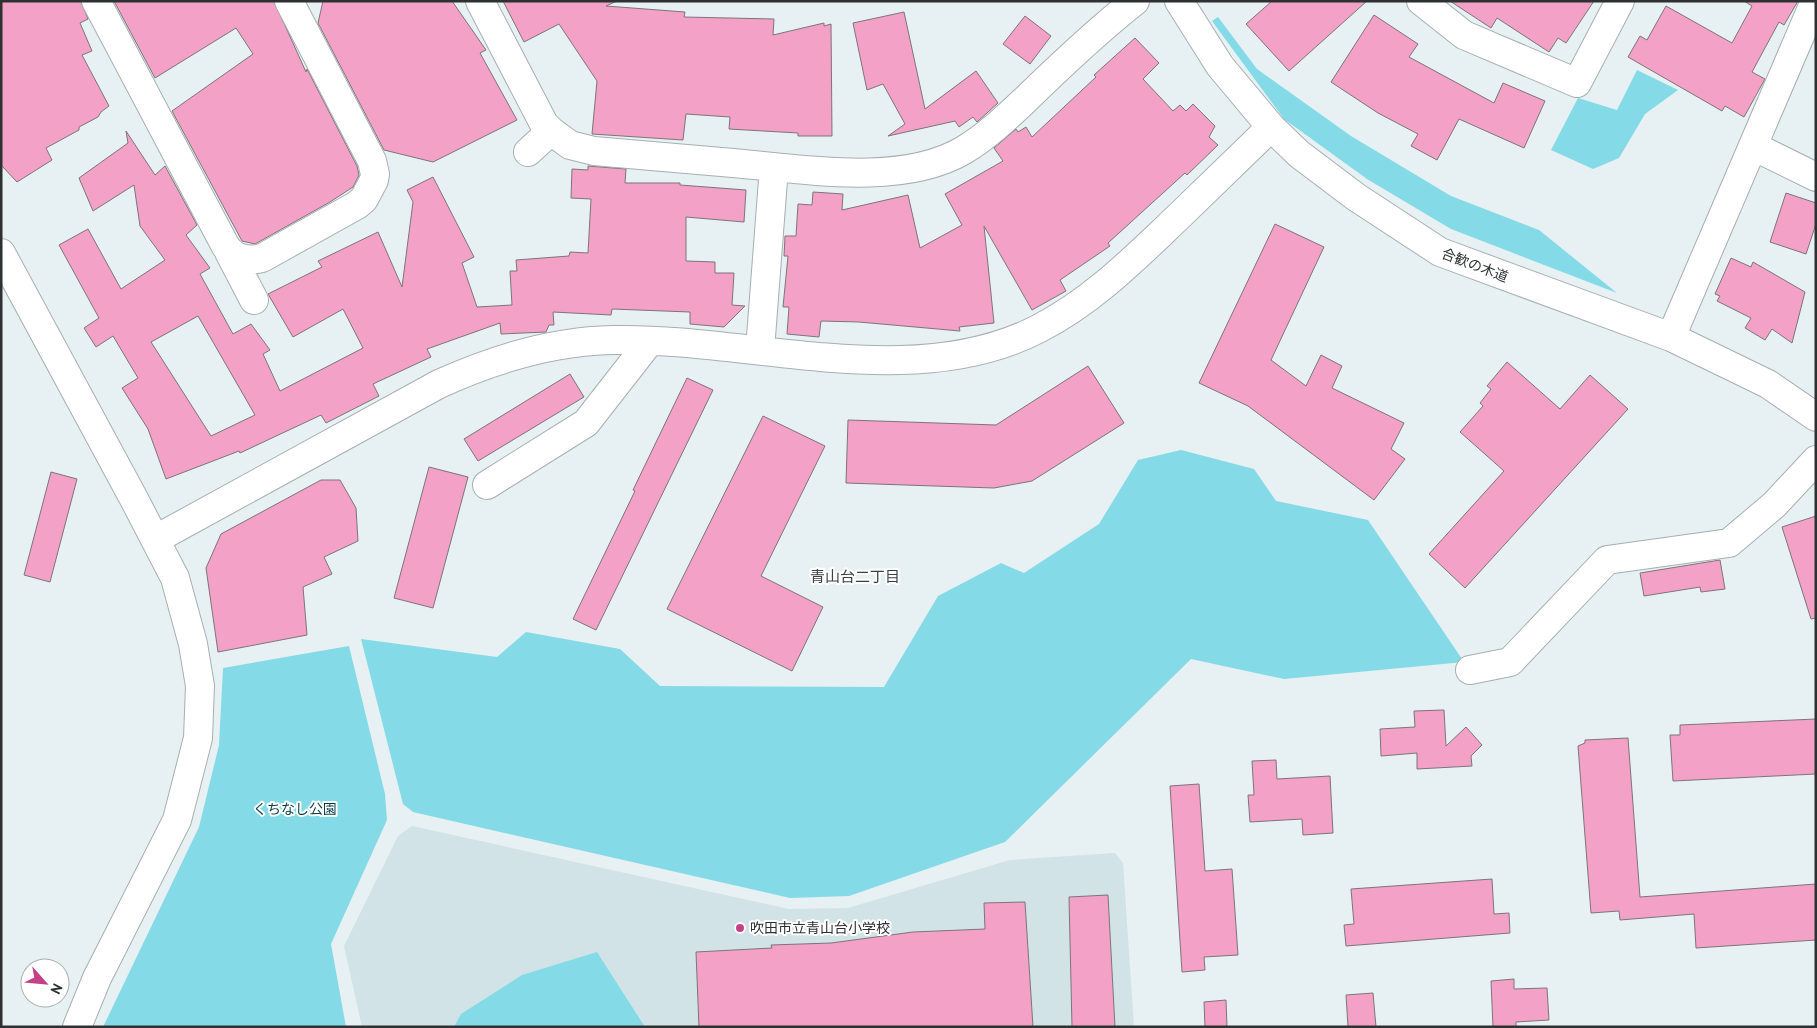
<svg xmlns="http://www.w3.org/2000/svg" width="1817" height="1028" font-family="'PT Sans','Noto Sans JP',sans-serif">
	<rect width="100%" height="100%" fill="#e7f0f2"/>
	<path fill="#d1e3e6" d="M 412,826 L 789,909 L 848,908 L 1010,860 L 1115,853 L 1123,863 L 1134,1027 L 362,1027 L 344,946 L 398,836 Z"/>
	<path fill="#85dae7" d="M 1218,17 L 1257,69 L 1351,136 L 1451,196 L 1539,230 L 1617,293 L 1451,229 L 1367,179 L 1284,119 L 1212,21 Z
		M 1637,70 L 1678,90 L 1645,114 L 1619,158 L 1593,169 L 1551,150 L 1578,98 L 1617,110 Z
		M 1181,450 L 1254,469 L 1276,501 L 1368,520 L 1464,662 L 1284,679 L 1191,659 L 1005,842 L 849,896 L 790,898 L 413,812 L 403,804 L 361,639 L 497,657 L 526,632 L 620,649 L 660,686 L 884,687 L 938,596 L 1001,563 L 1024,573 L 1099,524 L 1138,460 Z
		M 349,646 L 385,794 L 387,820 L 331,944 L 346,1027 L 103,1027 L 199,827 L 219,745 L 223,668 Z
		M 597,952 L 645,1027 L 454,1027 L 461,1014 L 522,975 Z"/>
	<path fill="#f3a1c6" stroke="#7c7578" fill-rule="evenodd" d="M 1,1 L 81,1 L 88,19 L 80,23 L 92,51 L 82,55 L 109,106 L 101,112 L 98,117 L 79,127 L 79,130 L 46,148 L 52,160 L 17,182 L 1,165 Z
		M 114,1 L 274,1 L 306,72 L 307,69 L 357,166 L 359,175 L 353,187 L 330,202 L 255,244 L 242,241 L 172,111 L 253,54 L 236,28 L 155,78 Z
		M 323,1 L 452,1 L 486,50 L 480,53 L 517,120 L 433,162 L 384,150 L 318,23 Z
		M 503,1 L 617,1 L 606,6 L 685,12 L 684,17 L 774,19 L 773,35 L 824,23 L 824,26 L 831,24 L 832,136 L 798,136 L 798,133 L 729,129 L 730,117 L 686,114 L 683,140 L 592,134 L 597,81 L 559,24 L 524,42 Z
		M 1272,1 L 1367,1 L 1289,71 L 1246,24 Z
		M 1450,1 L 1594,1 L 1566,43 L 1558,38 L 1549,52 L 1497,18 L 1491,28 Z
		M 1744,1 L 1798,1 L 1784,25 L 1779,22 L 1752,72 L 1765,79 L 1744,117 L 1725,106 L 1722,111 L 1628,57 L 1640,36 L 1647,40 L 1666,6 L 1732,43 L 1752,6 Z
		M 904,12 L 925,109 L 976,71 L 998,103 L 977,122 L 973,117 L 959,127 L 955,121 L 888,136 L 905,124 L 883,84 L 867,90 L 853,23 Z
		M 1374,15 L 1418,44 L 1409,57 L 1494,103 L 1503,83 L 1545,101 L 1524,148 L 1459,119 L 1437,160 L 1411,146 L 1418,134 L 1378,113 L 1331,82 Z
		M 1025,16 L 1051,36 L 1030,64 L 1003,44 Z
		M 1135,38 L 1159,63 L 1143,79 L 1173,111 L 1180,105 L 1186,111 L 1193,104 L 1215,126 L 1209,137 L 1218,145 L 1187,175 L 1185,173 L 1108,243 L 1110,246 L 1060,280 L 1066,291 L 1032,310 L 984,226 L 994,323 L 959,327 L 960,331 L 859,322 L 821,321 L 819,337 L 787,334 L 789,307 L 783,307 L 788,256 L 784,256 L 785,236 L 796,236 L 798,204 L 812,205 L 813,192 L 843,194 L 842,210 L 908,195 L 920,248 L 962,225 L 945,194 L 1003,161 L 994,148 L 1016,129 L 1018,132 L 1026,127 L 1032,137 L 1096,77 L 1094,75 Z
		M 126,131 L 155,175 L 165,166 L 197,225 L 186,235 L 210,268 L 200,274 L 233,334 L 251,324 L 270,350 L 263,354 L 280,391 L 363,348 L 343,309 L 293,337 L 268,294 L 322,267 L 318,261 L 378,232 L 402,287 L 413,202 L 407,190 L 433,177 L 474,257 L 462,263 L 477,307 L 512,305 L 510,271 L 517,271 L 516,260 L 569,256 L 570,252 L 588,253 L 591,199 L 571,198 L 572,169 L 588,170 L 588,166 L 626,169 L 625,183 L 680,183 L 680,185 L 746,190 L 744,222 L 686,217 L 686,261 L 715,262 L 715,273 L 734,273 L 732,305 L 745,306 L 724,327 L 690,324 L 690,312 L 612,309 L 611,315 L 553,312 L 554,325 L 549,325 L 546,332 L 501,334 L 500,323 L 427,349 L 431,357 L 373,384 L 379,396 L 326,423 L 321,415 L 240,453 L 239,451 L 166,479 L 148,429 L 122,388 L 138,378 L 113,336 L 96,347 L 84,328 L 99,318 L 59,245 L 88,229 L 121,289 L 165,260 L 140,226 L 134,185 L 93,211 L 79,178 L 128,143 ZM 198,316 L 255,415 L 211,436 L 151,342 Z
		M 1786,193 L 1816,203 L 1816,224 L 1806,254 L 1770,242 Z
		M 1275,224 L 1324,247 L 1271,360 L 1306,386 L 1321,355 L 1342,366 L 1332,388 L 1404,423 L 1391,449 L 1405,459 L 1374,500 L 1248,406 L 1199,383 Z
		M 1731,258 L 1751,267 L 1753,262 L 1805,292 L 1792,343 L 1772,329 L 1765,340 L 1745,328 L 1751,318 L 1717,301 L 1720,296 L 1715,294 Z
		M 1507,362 L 1560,409 L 1590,375 L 1628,409 L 1465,588 L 1429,554 L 1504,471 L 1460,432 L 1483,406 L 1480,403 L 1491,389 L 1487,386 Z
		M 1088,366 L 1124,423 L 1032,481 L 994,488 L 846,483 L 848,420 L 996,425 Z
		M 570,374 L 584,397 L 478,461 L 464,439 Z
		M 687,378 L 713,390 L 596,630 L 573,619 L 635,491 L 633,490 Z
		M 763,416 L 825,446 L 761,576 L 823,607 L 792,671 L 667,609 Z
		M 429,467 L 468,477 L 433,608 L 394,598 Z
		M 51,472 L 77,479 L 50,582 L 24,575 Z
		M 321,480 L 340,480 L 356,508 L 358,541 L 324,557 L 332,574 L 303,587 L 307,635 L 218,652 L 206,568 L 221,534 Z
		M 1816,516 L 1816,618 L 1811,619 L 1782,527 Z
		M 1720,560 L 1725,589 L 1701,592 L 1700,587 L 1644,596 L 1640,573 Z
		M 1444,710 L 1446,746 L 1466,727 L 1482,745 L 1471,756 L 1472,766 L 1417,769 L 1417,753 L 1381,756 L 1380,729 L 1415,727 L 1414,711 Z
		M 1816,719 L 1816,774 L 1673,781 L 1670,735 L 1680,735 L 1680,725 Z
		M 1628,738 L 1640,897 L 1816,884 L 1816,940 L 1696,948 L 1694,914 L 1620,920 L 1619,911 L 1591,913 L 1578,746 L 1585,743 L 1585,740 Z
		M 1276,760 L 1277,779 L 1330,776 L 1333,833 L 1303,835 L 1302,819 L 1250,822 L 1248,795 L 1254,795 L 1252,761 Z
		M 1199,784 L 1205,871 L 1232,869 L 1238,955 L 1204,957 L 1205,970 L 1182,972 L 1170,786 Z
		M 1492,879 L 1494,914 L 1509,913 L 1510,933 L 1346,946 L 1344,925 L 1354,924 L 1351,889 Z
		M 1108,895 L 1115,1027 L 1072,1027 L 1069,897 Z
		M 1025,902 L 1033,1027 L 699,1027 L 696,952 L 772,948 L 771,945 L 831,943 L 913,932 L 985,929 L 984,903 Z
		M 1514,979 L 1514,989 L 1547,988 L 1549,1020 L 1516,1022 L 1516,1027 L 1493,1027 L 1491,981 Z
		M 1373,993 L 1376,1027 L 1348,1027 L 1346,995 Z
		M 1226,1000 L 1227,1027 L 1205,1027 L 1204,1002 Z"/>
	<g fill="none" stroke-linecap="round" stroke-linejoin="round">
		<g stroke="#a7afb1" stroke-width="30">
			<path id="minor" d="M 96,1 L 225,245 C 233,259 247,262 262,258 L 357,205 L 364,199 L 374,180 L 375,174 L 372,161 L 289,1
				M 480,1 L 544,124 L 551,131 L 570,145 L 594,151 C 640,155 687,159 733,163 C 802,169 902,187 964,150 C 987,136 1006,118 1025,100 C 1060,66 1097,31 1135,1
				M 1179,1 L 1220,66 L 1271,127 L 1299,154 L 1356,197 L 1440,252 L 1671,337 L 1768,384 L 1816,417
				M 1421,1 L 1464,35 L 1577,83 L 1620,1
				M 1753,146 L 1816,177
				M 528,152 L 551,131
				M 229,252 L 254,300
				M 1,253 L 134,499 L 175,578 L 193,644 L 200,686 L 198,738 L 177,820 L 97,978 L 77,1027
				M 1671,337 L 1815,1
				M 760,350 L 774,167
				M 487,485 L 586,423 L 650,341
				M 156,539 L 439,384 C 494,359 552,341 613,340 C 749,337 911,394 1038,329 C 1091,302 1132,261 1175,220 C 1207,189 1239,158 1271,127
				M 1470,670 L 1510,662 L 1607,560 L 1729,543 L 1774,505 L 1816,460"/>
		</g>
		<use href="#minor" stroke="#fff" stroke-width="28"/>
	</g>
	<circle fill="#c44186" stroke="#fff" stroke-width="2" cx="740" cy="928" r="5"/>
	<g text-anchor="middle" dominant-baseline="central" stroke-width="4" stroke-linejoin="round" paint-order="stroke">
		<g font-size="14" fill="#2e3132" stroke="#fff">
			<text transform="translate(1475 265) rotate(21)">合歓の木道</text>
		</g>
		<g font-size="14" fill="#083f47" stroke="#fff">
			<text x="295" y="809">くちなし公園</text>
		</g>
		<g font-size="14" fill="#2e3132" stroke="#fff" text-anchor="start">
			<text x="750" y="928">吹田市立青山台小学校</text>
		</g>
		<g font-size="15" fill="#3b4243" stroke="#fff">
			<text x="855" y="576">青山台二丁目</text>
		</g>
	</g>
	<rect width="1817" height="1028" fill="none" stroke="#2e3132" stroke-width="5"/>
	<g transform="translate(45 983) rotate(117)"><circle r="24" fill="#ffffff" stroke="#abadad"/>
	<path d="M0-4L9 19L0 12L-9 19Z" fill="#c44186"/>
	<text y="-8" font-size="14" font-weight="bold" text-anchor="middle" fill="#2e3132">N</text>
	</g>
</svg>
